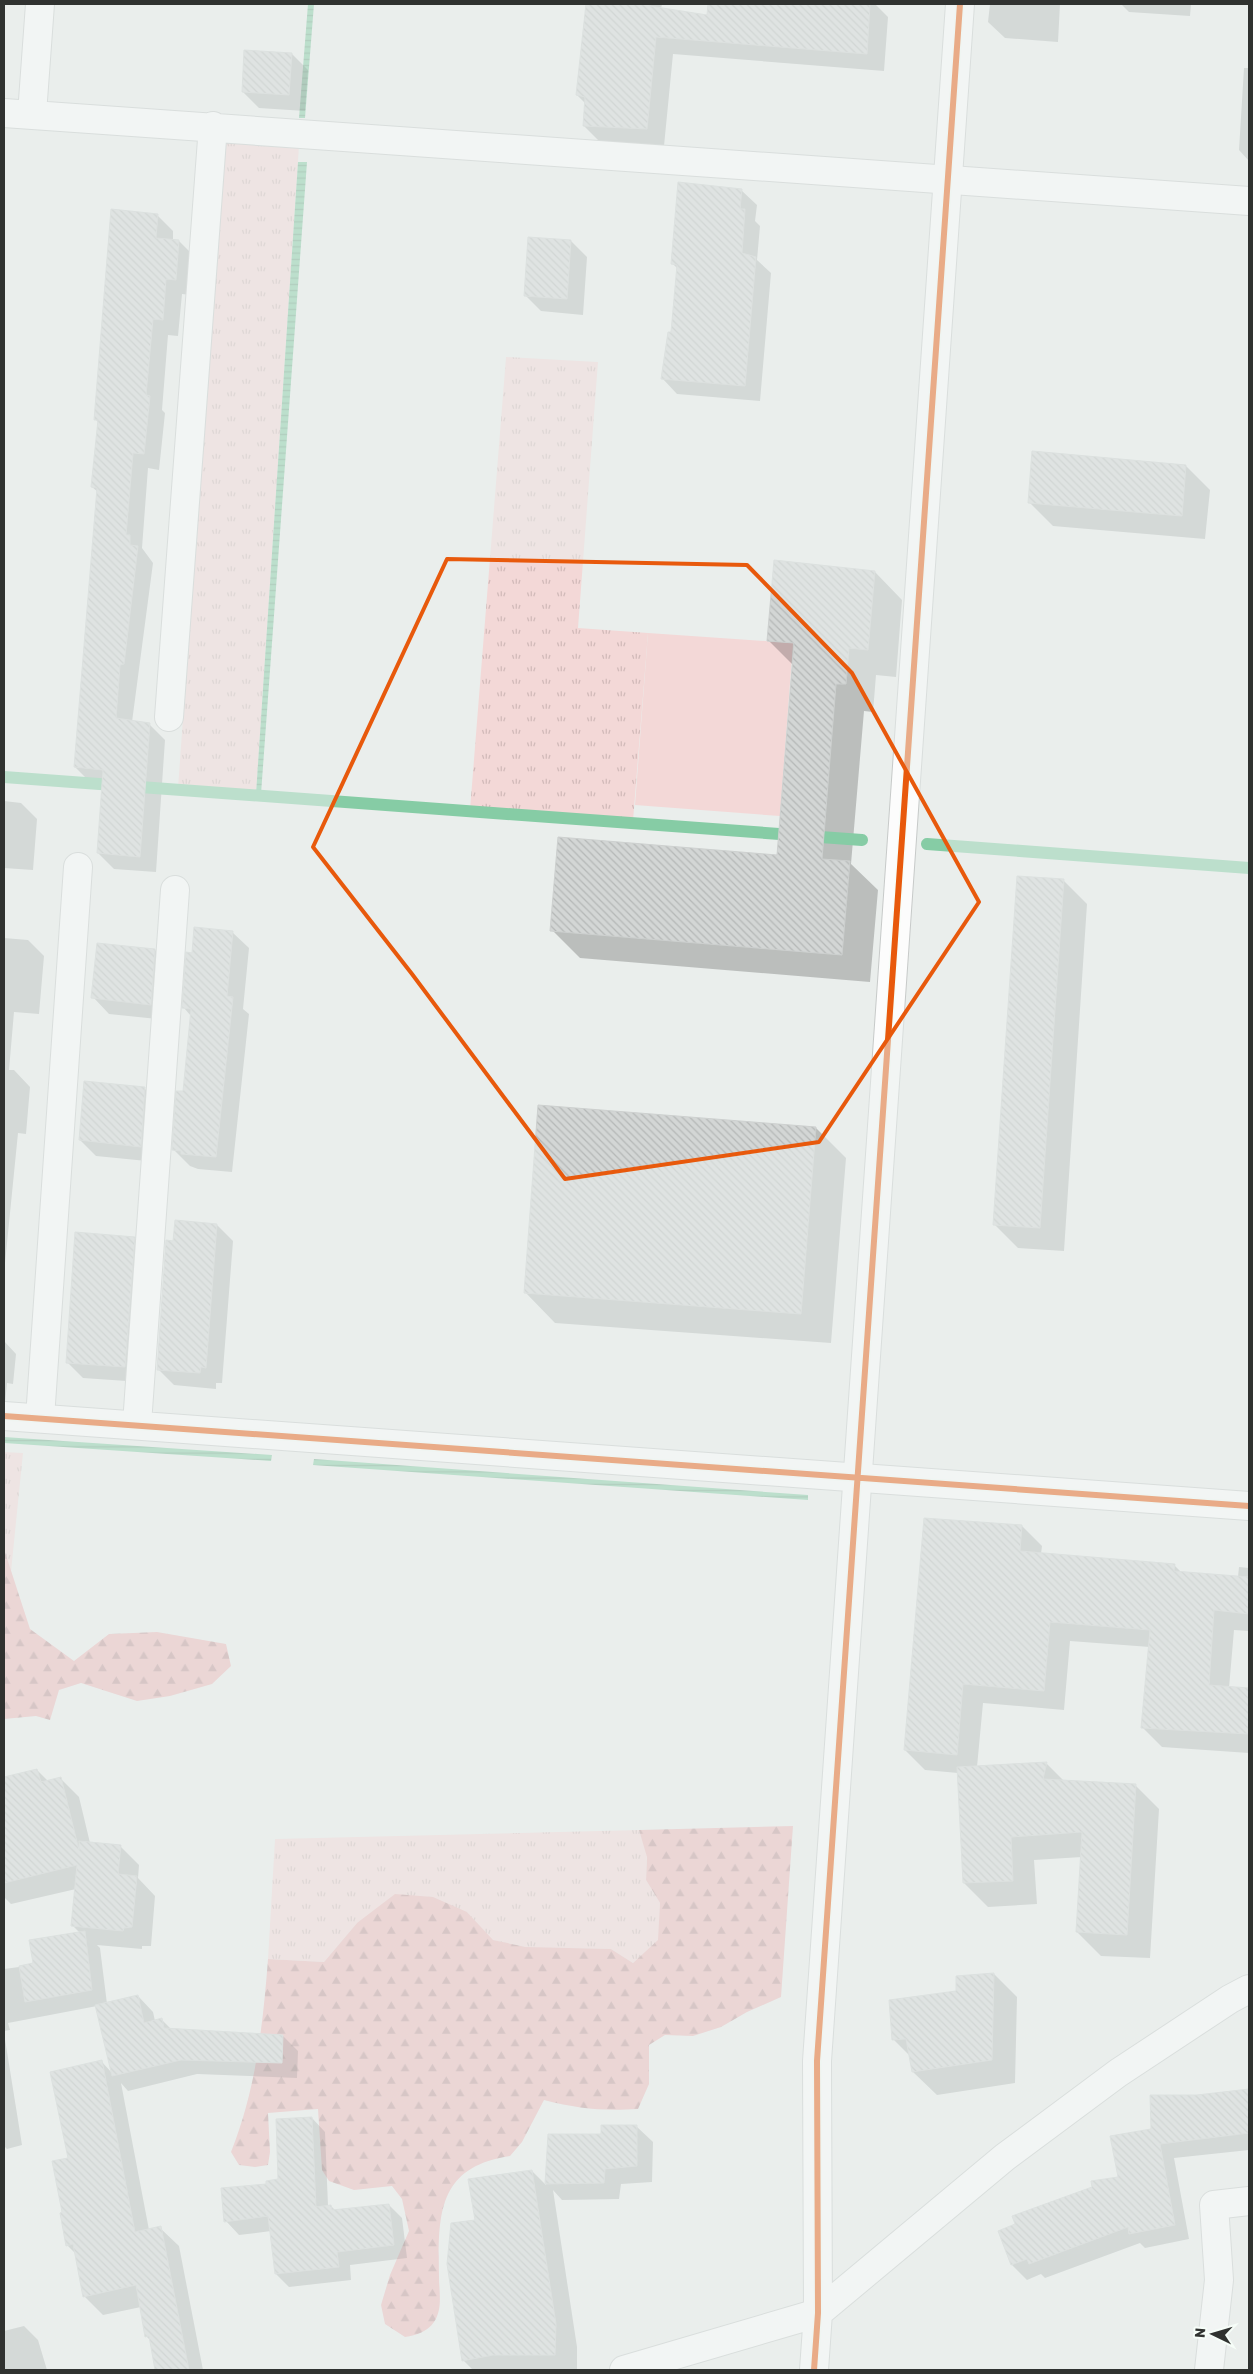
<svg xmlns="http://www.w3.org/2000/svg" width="1253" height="2374" font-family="Rubik,sans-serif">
	<defs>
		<pattern id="grass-tufts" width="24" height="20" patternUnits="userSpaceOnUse" patternTransform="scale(1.25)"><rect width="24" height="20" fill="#f3d8d7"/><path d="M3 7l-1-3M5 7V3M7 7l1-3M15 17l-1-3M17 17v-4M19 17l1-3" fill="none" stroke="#d1bab9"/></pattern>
		<pattern id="forest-firs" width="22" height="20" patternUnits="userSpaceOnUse" patternTransform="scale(1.25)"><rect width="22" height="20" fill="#edb8b9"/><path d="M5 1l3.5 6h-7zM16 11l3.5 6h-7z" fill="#c09697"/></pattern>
		<pattern id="water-rules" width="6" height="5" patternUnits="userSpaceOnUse" patternTransform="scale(1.25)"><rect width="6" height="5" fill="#86cca5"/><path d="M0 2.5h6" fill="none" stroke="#6ea687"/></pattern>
		<pattern id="building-back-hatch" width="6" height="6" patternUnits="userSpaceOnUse" patternTransform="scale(1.25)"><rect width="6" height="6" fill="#d3d6d5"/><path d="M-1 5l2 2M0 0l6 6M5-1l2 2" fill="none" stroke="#b5b8b7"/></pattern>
	</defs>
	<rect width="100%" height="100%" fill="#eaeeec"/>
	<path fill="url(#grass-tufts)" d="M 224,141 L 299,146 L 256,794 L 178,788 Z
		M 506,357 L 598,362 L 578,628 L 648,633 L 633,821 L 470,810 Z
		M 4,1452 L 23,1453 L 11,1572 L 4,1549 Z
		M 639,1830 L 647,1854 L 646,1880 L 660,1903 L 659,1940 L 633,1963 L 611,1949 L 531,1948 L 492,1940 L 467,1912 L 357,1923 L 324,1962 L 268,1959 L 275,1839 Z"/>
	<path fill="url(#forest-firs)" d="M 4,1549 L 30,1629 L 74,1661 L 109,1634 L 157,1632 L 226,1644 L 231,1666 L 212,1684 L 170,1696 L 137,1701 L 81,1683 L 59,1690 L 50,1720 L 36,1716 L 4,1719 Z
		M 793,1826 L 781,1997 L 747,2012 L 721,2027 L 693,2036 L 665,2035 L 649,2045 L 649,2084 L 638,2109 C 602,2111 579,2109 544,2100 L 522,2142 L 510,2156 C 437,2167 438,2215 439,2277 C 439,2291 443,2309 434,2322 C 427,2332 417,2335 405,2337 L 385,2324 L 381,2305 L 390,2275 L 409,2231 L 402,2199 L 392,2186 L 354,2190 L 329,2181 L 322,2170 L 318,2109 L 268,2113 L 270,2152 L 268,2165 L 255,2167 L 239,2165 L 231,2152 C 256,2090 263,2024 268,1959 L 324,1962 L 357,1923 L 395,1894 L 433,1897 L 467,1912 L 493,1940 L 526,1947 L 611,1949 L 633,1963 L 658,1940 L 660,1903 L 646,1880 L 647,1857 L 639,1830 Z"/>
	<path fill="#f3d8d7" d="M 648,633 L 793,643 L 780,816 L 635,805 Z"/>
	<path fill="url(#water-rules)" d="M 308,4 L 314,4 L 305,118 L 299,118 Z
		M 298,162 L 307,162 L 261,794 L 256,794 Z
		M 4,1437 L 272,1455 L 271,1461 L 4,1443 Z
		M 314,1459 L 808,1495 L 808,1500 L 313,1465 Z"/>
	<path fill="#0003" d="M 588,4 L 662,4 L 661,9 L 708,16 L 710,4 L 875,4 L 888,17 L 884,71 L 673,54 L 664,146 L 601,143 L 584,126 L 586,104 L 577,95 Z
		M 990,4 L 1060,4 L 1058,42 L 1005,38 L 988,22 Z
		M 1121,4 L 1191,4 L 1190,16 L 1129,12 Z
		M 292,54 L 308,70 L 305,111 L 259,108 L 243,92 Z
		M 1244,68 L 1249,68 L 1249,161 L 1239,150 Z
		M 741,190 L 757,205 L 755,221 L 760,226 L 757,260 L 771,273 L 760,401 L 677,394 L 662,378 L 672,333 L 678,269 L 672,263 Z
		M 157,215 L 173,231 L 173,240 L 179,241 L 195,257 L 191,295 L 182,294 L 178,336 L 168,335 L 162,410 L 165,413 L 159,470 L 148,468 L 142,548 L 153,563 L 132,722 L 149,724 L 165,740 L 156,872 L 114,869 L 98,853 L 103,784 L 91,783 L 75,767 L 98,492 L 92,487 L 99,423 L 95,419 Z
		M 571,241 L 587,257 L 583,315 L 541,311 L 525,295 Z
		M 1186,466 L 1210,490 L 1205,539 L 1053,526 L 1029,502 Z
		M 875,572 L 902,600 L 896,677 L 876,675 L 873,712 L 864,711 L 851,864 L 878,890 L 870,982 L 580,958 L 552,930 L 778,856 L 794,666 L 768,640 Z
		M 4,801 L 21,803 L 37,819 L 33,870 L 4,868 Z
		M 1063,880 L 1087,904 L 1064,1251 L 1018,1248 L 994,1224 Z
		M 232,932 L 249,948 L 243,1009 L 249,1014 L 232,1172 L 198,1169 L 190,1166 L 173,1149 L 184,1093 L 191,1016 L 184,1008 L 193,954 Z
		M 4,938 L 28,940 L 44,956 L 39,1014 L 14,1012 L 9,1070 L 14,1070 L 30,1087 L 26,1134 L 18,1133 L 5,1263 Z
		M 155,950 L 171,966 L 167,1020 L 109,1014 L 93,997 Z
		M 145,1089 L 161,1105 L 157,1162 L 96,1156 L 80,1140 Z
		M 816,1128 L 846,1158 L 831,1343 L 555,1323 L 525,1292 Z
		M 217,1225 L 233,1241 L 222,1383 L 216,1383 L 216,1389 L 174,1385 L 158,1369 L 175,1242 Z
		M 134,1238 L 150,1254 L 141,1382 L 83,1378 L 67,1362 Z
		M 4,1341 L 16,1354 L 13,1384 L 7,1383 L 5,1403 Z
		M 1022,1526 L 1042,1546 L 1041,1554 L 1174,1565 L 1182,1573 L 1238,1577 L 1239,1567 L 1249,1568 L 1249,1631 L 1234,1630 L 1229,1688 L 1249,1689 L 1249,1753 L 1162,1747 L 1142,1727 L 1150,1647 L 1070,1641 L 1064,1710 L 983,1703 L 977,1767 L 1047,1764 L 1064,1781 L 1135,1785 L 1159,1809 L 1150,1958 L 1101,1956 L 1077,1932 L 1082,1857 L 1034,1860 L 1037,1904 L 988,1907 L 964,1883 L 958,1773 L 925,1770 L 905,1750 Z
		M 37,1770 L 48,1781 L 60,1778 L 79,1797 L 90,1843 L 120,1846 L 139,1865 L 138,1878 L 155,1896 L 151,1946 L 142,1946 L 142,1949 L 97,1945 L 100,1948 L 107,2004 L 138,1996 L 153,2012 L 155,2021 L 162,2020 L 172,2030 L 283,2036 L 298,2051 L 297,2078 L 197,2074 L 128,2091 L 121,2083 L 149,2230 L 160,2228 L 179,2246 L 203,2370 L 156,2370 L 151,2341 L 146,2336 L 141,2307 L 103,2315 L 84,2296 L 76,2254 L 67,2245 L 64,2212 L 69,2159 L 102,2062 L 112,2073 L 97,2006 L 8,2023 L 10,2030 L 4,2031 L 4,1969 L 34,1965 L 80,1933 L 72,1925 L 76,1889 L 11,1904 L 4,1897 L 4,1778 Z
		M 994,1974 L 1017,1997 L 1015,2083 L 937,2095 L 913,2072 L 910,2056 L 893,2039 L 957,1992 Z
		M 4,2033 L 22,2145 L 7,2149 L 4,2146 Z
		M 1249,2090 L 1249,2150 L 1174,2158 L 1189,2239 L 1145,2248 L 1140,2243 L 1045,2278 L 1041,2274 L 1027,2280 L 1012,2265 L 1120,2178 L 1152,2130 L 1197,2096 Z
		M 312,2118 L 325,2132 L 328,2206 L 331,2206 L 336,2211 L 389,2205 L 402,2218 L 407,2258 L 350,2265 L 351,2280 L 289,2287 L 276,2274 L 271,2231 L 239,2235 L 226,2221 L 267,2185 L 279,2181 Z
		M 636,2126 L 653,2142 L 652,2182 L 621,2184 L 619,2199 L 562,2200 L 553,2190 L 577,2347 L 577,2370 L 473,2370 L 463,2360 L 476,2221 L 532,2171 L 546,2185 L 549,2135 L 602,2135 Z
		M 24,2326 L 38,2340 L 47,2370 L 4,2370 L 4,2331 Z"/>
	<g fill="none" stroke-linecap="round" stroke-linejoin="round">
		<path stroke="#86cca5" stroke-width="12" d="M 4,777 L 862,840
			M 927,844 L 1249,868"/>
	</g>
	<path fill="url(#building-back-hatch)" stroke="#cdd0cf" d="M 586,4 L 650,4 L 650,6 L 707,15 L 708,4 L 870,4 L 867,54 L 656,37 L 647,129 L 583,126 L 585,97 L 576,95 Z
		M 244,50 L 292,53 L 289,95 L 242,92 Z
		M 678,182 L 742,189 L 740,209 L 745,209 L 742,253 L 756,257 L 745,386 L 661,379 L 668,332 L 671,332 L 677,265 L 671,264 Z
		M 111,209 L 158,214 L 156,238 L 179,240 L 176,280 L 166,279 L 163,320 L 153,319 L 146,395 L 150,396 L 144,454 L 133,453 L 126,535 L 130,535 L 130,545 L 138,546 L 124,664 L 120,665 L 116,718 L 150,723 L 140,857 L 97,853 L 103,770 L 74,767 L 97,488 L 91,487 L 98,420 L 94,420 Z
		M 528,237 L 571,240 L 567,299 L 524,296 Z
		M 1032,451 L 1186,465 L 1182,516 L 1028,503 Z
		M 774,560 L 875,571 L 868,650 L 849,648 L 846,684 L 836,684 L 822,859 L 850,861 L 842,955 L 550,931 L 558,837 L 777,855 L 794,643 L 767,641 Z
		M 1017,876 L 1064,879 L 1040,1228 L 993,1225 Z
		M 194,927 L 233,931 L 227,996 L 233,997 L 216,1157 L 181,1154 L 181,1151 L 172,1150 L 176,1091 L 183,1091 L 191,1009 L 182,1008 L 186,952 L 192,953 Z
		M 97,943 L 155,949 L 151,1005 L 91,998 Z
		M 84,1081 L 145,1087 L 141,1147 L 79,1140 Z
		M 538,1105 L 816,1127 L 801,1314 L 524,1293 Z
		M 175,1220 L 217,1224 L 206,1368 L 201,1367 L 200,1373 L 157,1370 L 166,1240 L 173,1241 Z
		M 75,1232 L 135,1237 L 125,1367 L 66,1363 Z
		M 924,1518 L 1022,1525 L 1020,1551 L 1175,1564 L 1174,1571 L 1249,1577 L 1249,1614 L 1214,1610 L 1209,1685 L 1249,1688 L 1249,1734 L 1141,1728 L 1150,1630 L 1050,1622 L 1044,1691 L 963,1684 L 957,1755 L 904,1750 Z
		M 1047,1762 L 1043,1779 L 1136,1784 L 1127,1935 L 1076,1932 L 1082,1832 L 1011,1837 L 1013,1881 L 963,1883 L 957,1767 Z
		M 37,1769 L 41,1782 L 61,1777 L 79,1850 L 79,1841 L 121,1845 L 118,1874 L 137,1876 L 132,1927 L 124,1928 L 123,1931 L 71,1926 L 77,1865 L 4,1883 L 4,1777 Z
		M 85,1931 L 92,1990 L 25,2002 L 19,1966 L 33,1963 L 29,1940 Z
		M 994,1973 L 992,2060 L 912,2072 L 906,2039 L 892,2040 L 889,2000 L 956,1991 L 956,1976 Z
		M 138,1995 L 144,2023 L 162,2018 L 164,2028 L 283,2035 L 282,2063 L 181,2060 L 112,2076 L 95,2005 Z
		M 102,2060 L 135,2232 L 161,2226 L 189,2370 L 155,2370 L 149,2336 L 145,2337 L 136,2285 L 83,2297 L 73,2244 L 66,2246 L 60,2213 L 62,2212 L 52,2161 L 68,2158 L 50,2072 Z
		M 1249,2089 L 1249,2133 L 1160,2144 L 1175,2225 L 1129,2234 L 1128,2227 L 1029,2264 L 1027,2259 L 1011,2265 L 998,2231 L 1015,2224 L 1012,2216 L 1092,2187 L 1091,2181 L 1118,2177 L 1110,2136 L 1151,2129 L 1150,2095 L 1197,2095 Z
		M 312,2117 L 316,2207 L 331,2205 L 332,2210 L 389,2204 L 394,2245 L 337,2252 L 339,2267 L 275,2274 L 268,2216 L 224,2222 L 221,2188 L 266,2184 L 266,2181 L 278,2179 L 276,2119 Z
		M 601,2125 L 637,2125 L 637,2166 L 605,2169 L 604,2183 L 545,2184 L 548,2134 L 601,2134 Z
		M 532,2170 L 556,2324 L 555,2355 L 493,2355 L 462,2361 L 447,2264 L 451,2223 L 475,2220 L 468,2179 Z"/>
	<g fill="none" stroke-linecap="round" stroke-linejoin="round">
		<g stroke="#c7cac9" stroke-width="30">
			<path id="street" d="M 4,113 L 1249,201
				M 32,114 L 40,4
				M 169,717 L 213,126
				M 4,1416 L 1249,1506
				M 40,1418 L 78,867
				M 137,1424 L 175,890
				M 1209,2370 L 1219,2280 L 1214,2205 L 1249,2201"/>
		</g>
		<g stroke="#c7cac9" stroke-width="30">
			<path id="secondary" d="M 624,2370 L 818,2313 L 1005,2157 L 1118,2073 L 1230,1999 L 1249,1989
				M 814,2370 L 818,2313 L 817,2061 L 960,4"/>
		</g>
		<use href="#street" stroke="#fcfcfc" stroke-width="28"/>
		<use href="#secondary" stroke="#fcfcfc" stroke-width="28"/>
		<g stroke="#f6fdf8" stroke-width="9">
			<path id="cycleway" d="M 4,1416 L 1249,1506
				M 814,2370 L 818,2313 L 817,2061 L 960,4"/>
		</g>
		<use href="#cycleway" stroke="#e8590c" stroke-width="6"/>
	</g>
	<path d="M0 0H1253V2374H0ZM 447,559 L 747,565 L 852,673 L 979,902 L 819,1142 L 565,1179 L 412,974 L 313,847 Z" fill="#eaeeec" fill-opacity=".55" fill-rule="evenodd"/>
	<path fill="none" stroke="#e8590c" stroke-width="4" stroke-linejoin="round" d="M 447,559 L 747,565 L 852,673 L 979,902 L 819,1142 L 565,1179 L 412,974 L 313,847 Z"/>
	<rect width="1253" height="2374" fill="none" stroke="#303230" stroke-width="10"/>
	<g transform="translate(1213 2334) rotate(275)" stroke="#f6fdf8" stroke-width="4" paint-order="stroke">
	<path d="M0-4L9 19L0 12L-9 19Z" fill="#303230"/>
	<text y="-8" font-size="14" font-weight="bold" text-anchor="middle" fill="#303230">N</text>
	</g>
</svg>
